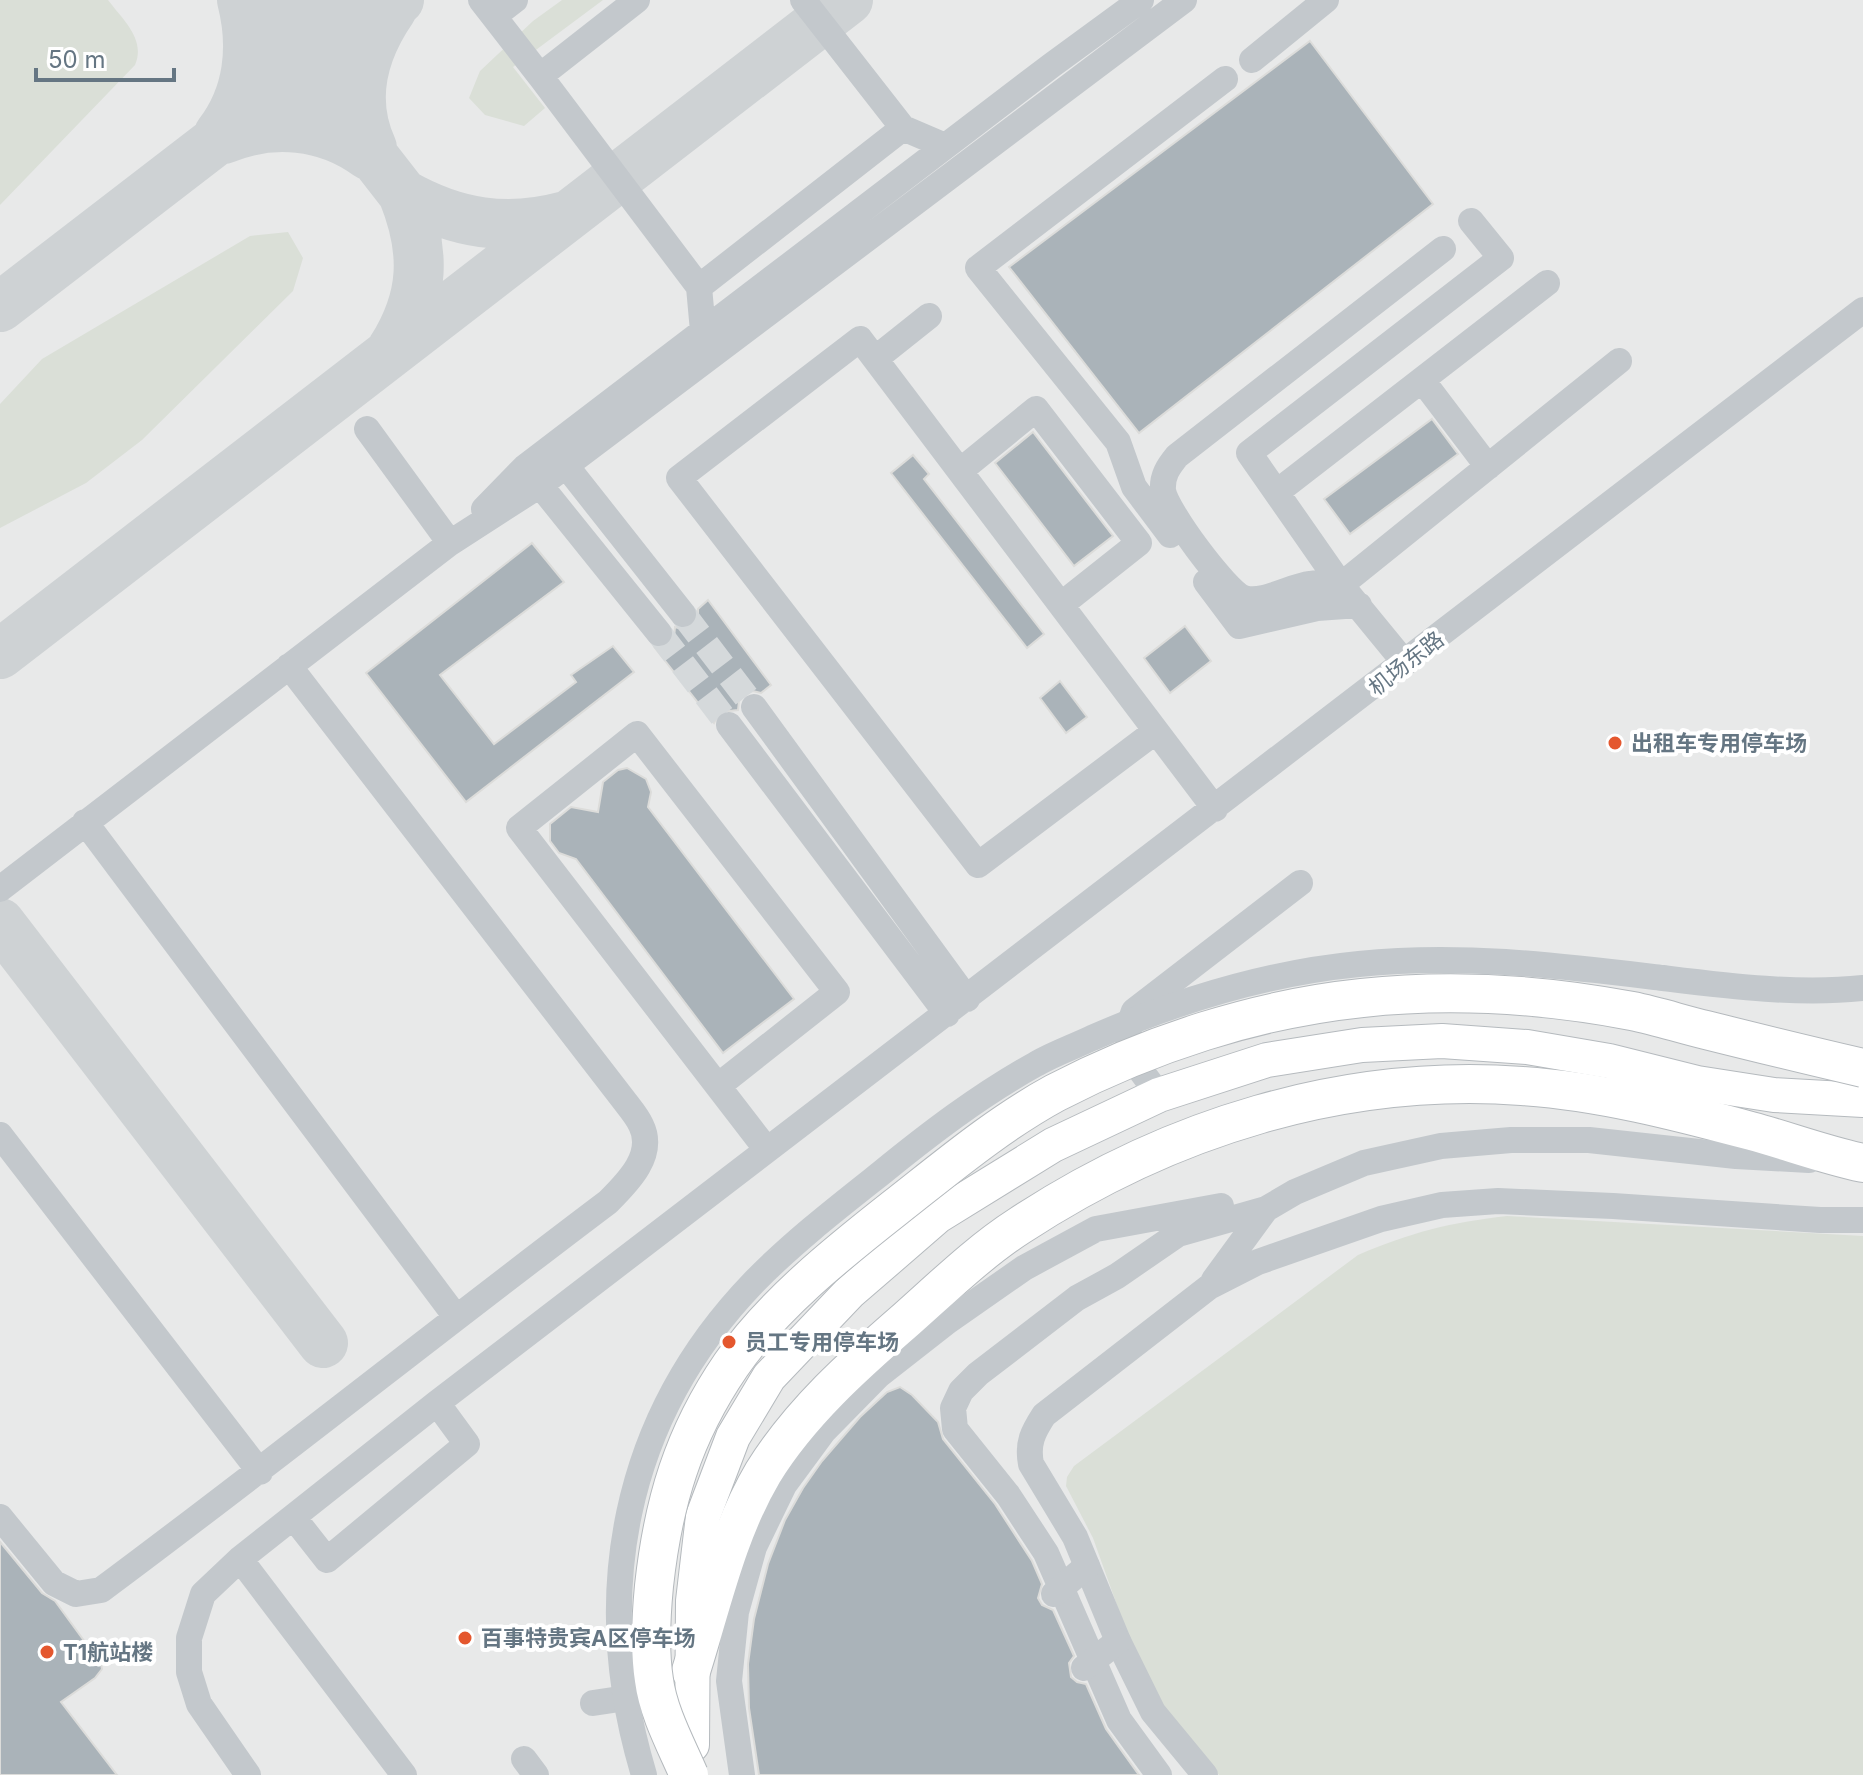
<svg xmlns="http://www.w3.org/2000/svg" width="1863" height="1775" font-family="Inter,'Noto Sans SC',sans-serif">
	<rect width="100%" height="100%" fill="#fafaf8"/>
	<path fill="#e8e9e9" d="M 0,0 L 1863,0 L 1863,1775 L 0,1775 Z"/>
	<path fill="#dadfd7" d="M 0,0 L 108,0 C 123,20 146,39 135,65 L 0,205 Z
		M 562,0 L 603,0 L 513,67 L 545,108 L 524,126 L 485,115 L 469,98 L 480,71 L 533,21 Z
		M 288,232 L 303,258 L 293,291 L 142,440 L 86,483 L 0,528 L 0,404 L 42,359 L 250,236 Z
		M 1507,1216 L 1863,1236 L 1863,1775 L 1219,1775 L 1157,1698 L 1133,1650 L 1093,1538 L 1066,1486 L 1067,1477 L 1074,1466 L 1358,1255 C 1412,1232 1448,1223 1507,1216 Z"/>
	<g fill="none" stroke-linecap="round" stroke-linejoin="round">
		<path stroke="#ced2d4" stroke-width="50" d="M 252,0 L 403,194 C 426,251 425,297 392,349
			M 270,0 C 306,20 351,21 388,5
			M 219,134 C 249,95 254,47 242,0
			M 224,139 C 272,119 326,124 368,155
			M 372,148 C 350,100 363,51 392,9
			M 403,194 C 456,224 507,232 566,216
			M 0,307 L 399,0
			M 0,654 L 848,0
			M 0,923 L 323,1343"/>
	</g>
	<path fill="#aab3b9" stroke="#dcdcda" stroke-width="2" d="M 1310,41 L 1433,204 L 1139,433 L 1009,267 Z
		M 1432,419 L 1458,454 L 1350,534 L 1324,499 Z
		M 1033,432 L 1113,536 L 1074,566 L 995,463 Z
		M 913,455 L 929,474 L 924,479 L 1044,634 L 1027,648 L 891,473 Z
		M 532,543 L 564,582 L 440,675 L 494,744 L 576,682 L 571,675 L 613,646 L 634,672 L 466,802 L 366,673 Z
		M 708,600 L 771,685 L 761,693 L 753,691 L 745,694 L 739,701 L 738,710 L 720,712 L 714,723 L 655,648 L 670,645 L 674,638 L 675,627 L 685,630 L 693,626 L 698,619 L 698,609 Z
		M 1185,626 L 1211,661 L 1170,693 L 1144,658 Z
		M 1060,681 L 1087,717 L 1066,733 L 1040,698 Z
		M 627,768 L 646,779 L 651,792 L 648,807 L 794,999 L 723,1053 L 576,859 L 559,853 L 550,841 L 550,824 L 571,807 L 598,812 L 603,782 L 618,770 Z
		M 900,1387 L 912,1395 L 938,1422 L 943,1439 L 995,1504 L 1032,1561 L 1042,1584 L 1038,1598 L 1042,1605 L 1053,1610 L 1074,1656 L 1069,1663 L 1071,1677 L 1077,1682 L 1086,1684 L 1106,1729 L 1139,1775 L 759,1775 L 749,1708 L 748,1664 L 754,1619 L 768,1564 L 785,1520 L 803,1488 L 822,1461 L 860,1417 L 887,1392 Z
		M 0,1542 L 42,1593 L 55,1601 L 101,1664 L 102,1669 L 95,1678 L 61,1702 L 117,1775 L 0,1775 Z"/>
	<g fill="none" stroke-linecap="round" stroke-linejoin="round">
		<path stroke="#d5d9db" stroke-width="26" stroke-dasharray="26 13" stroke-linecap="butt" d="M 683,614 L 754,707
			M 659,633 L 729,725"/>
		<g stroke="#b5babe" stroke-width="36">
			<path id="major" d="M 692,1745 L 693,1601 L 703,1516 L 733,1437 L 769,1377 L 849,1293 L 938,1216 L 1053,1145 L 1159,1095 L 1267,1060 L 1362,1045 L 1442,1041 L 1527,1047 L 1609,1061 L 1697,1083 L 1774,1095 L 1863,1100"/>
		</g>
		<g stroke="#b4b9bd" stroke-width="40">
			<path id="highway" d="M 691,1671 C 712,1605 727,1534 763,1473 C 800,1413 854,1365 907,1319 C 942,1288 980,1251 1019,1226 C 1168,1128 1343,1073 1522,1086 C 1599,1091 1676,1111 1751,1131 C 1788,1141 1825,1155 1863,1163"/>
		</g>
		<path stroke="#c3c8cc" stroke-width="26" d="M 481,0 L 540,76
			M 637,0 L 540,76 L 699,287
			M 803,0 L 903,128
			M 494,16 L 515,0
			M 1252,60 L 1326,0
			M 1443,249 L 1177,456 C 1168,467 1162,476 1163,490 C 1165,509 1226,592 1244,598 C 1263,604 1291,586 1310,584 C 1320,582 1331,584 1341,585 L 1619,361
			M 703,331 L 699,287 L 903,128 L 945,146
			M 875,359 L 929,316
			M 1422,380 L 1488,467
			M 367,429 L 450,543
			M 556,453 L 683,614
			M 960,471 L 1036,409 L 1139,543 L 1062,604
			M 531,474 L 659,633
			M 1277,492 L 1547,283
			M 484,509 L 525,467 L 1052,65 L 1141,0
			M 1170,535 L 1134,487 L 1118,442 L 978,268 L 1225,79
			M 1206,582 L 1239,626 L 1317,608 L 1359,605
			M 1405,663 L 1341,585 L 1249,453 L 1501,258 L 1471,221
			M 754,707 L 967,999
			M 729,725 L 947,1014
			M 1156,731 L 978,865 L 679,478 L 860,339 L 1215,809
			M 85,822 L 456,1317
			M 0,889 L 450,543 L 540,485 L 1184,0
			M 718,1086 L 837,992 L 637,734 L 519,828 L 767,1150
			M 1159,1095 C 1136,1062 1118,1053 1134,1011 L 1300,883
			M 0,1135 L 260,1472
			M 1214,1280 L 1266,1209
			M 0,1517 L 54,1583 L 76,1594 L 101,1590 C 272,1463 438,1330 608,1202 C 627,1183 656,1155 641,1125 C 637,1116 629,1107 623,1099 L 289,666
			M 294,1518 L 327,1560 L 467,1444 L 437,1403
			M 240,1559 L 404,1775
			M 593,1703 L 633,1697 L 647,1691
			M 524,1759 L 536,1775
			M 248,1775 L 199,1704 L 189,1672 L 189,1638 L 203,1594 L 240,1559 L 437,1403 L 1863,310
			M 742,1775 L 729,1681 L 736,1612 L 754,1547 L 784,1485 L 823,1432 L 879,1375 L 948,1321 L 1024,1268 L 1096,1229 L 1221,1206
			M 1159,1775 L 1119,1720 L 1046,1553 L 1008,1495 L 955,1429 L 953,1408 L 961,1391 L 978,1374 L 1077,1298 L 1117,1276 L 1178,1234 L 1266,1209 L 1295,1192 L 1364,1163 L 1441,1146 L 1511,1140 L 1589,1140 L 1736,1156 L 1809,1160
			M 1205,1775 L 1153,1712 L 1118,1641 L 1075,1537 L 1031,1464 C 1027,1443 1033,1432 1044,1415 L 1209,1287 L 1258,1262 L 1381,1219 L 1442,1205 L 1498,1201 L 1613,1206 L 1820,1220 L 1863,1220"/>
		<use href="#major" stroke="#fff" stroke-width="34"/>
		<use href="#highway" stroke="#fff" stroke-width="38"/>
		<g stroke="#b4b9bd" stroke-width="40" stroke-linecap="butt">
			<path id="highway-bridge" d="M 689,1775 C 676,1745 658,1712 654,1680 C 649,1649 651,1617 654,1586 C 663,1503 683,1435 731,1365 C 772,1305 840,1251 896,1207 C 947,1167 998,1124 1055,1093 C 1149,1044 1256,1009 1362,998 C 1453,988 1542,994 1632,1011 C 1657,1016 1681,1024 1706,1030 C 1758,1043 1811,1056 1863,1068"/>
		</g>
		<path stroke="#c3c8cc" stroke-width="26" d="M 1054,1594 L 1087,1566
			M 1084,1668 L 1118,1641
			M 644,1775 C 590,1596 622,1419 754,1282 C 792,1243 837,1208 880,1174 C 929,1134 980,1095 1036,1064 C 1053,1054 1073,1047 1092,1038 C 1176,1001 1266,973 1359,964 C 1461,953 1562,966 1663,978 C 1728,986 1798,995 1863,988"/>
		<use href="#highway-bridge" stroke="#fff" stroke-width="38"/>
	</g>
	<g fill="#e4572e" stroke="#fff" stroke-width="3">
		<circle cx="1615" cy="743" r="8"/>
		<circle cx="729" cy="1342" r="8"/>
		<circle cx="465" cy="1638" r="8"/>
		<circle cx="47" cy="1652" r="8"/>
	</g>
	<g text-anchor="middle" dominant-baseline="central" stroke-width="8" stroke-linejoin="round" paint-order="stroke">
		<g font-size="22" fill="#657683" stroke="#fff">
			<text transform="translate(1406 663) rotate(-38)">机场东路</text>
		</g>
		<g font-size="22" font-weight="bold" fill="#657683" stroke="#fff" text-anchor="start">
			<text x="1631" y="743">出租车专用停车场</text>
			<text x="745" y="1342">员工专用停车场</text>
			<text x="481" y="1638">百事特贵宾A区停车场</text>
			<text x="63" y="1652">T1航站楼</text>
		</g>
	</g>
	<path d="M36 68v12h138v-12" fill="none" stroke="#657683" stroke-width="4"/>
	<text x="48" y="68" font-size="24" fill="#657683" stroke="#ffffff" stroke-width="6" paint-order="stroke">50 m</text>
</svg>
